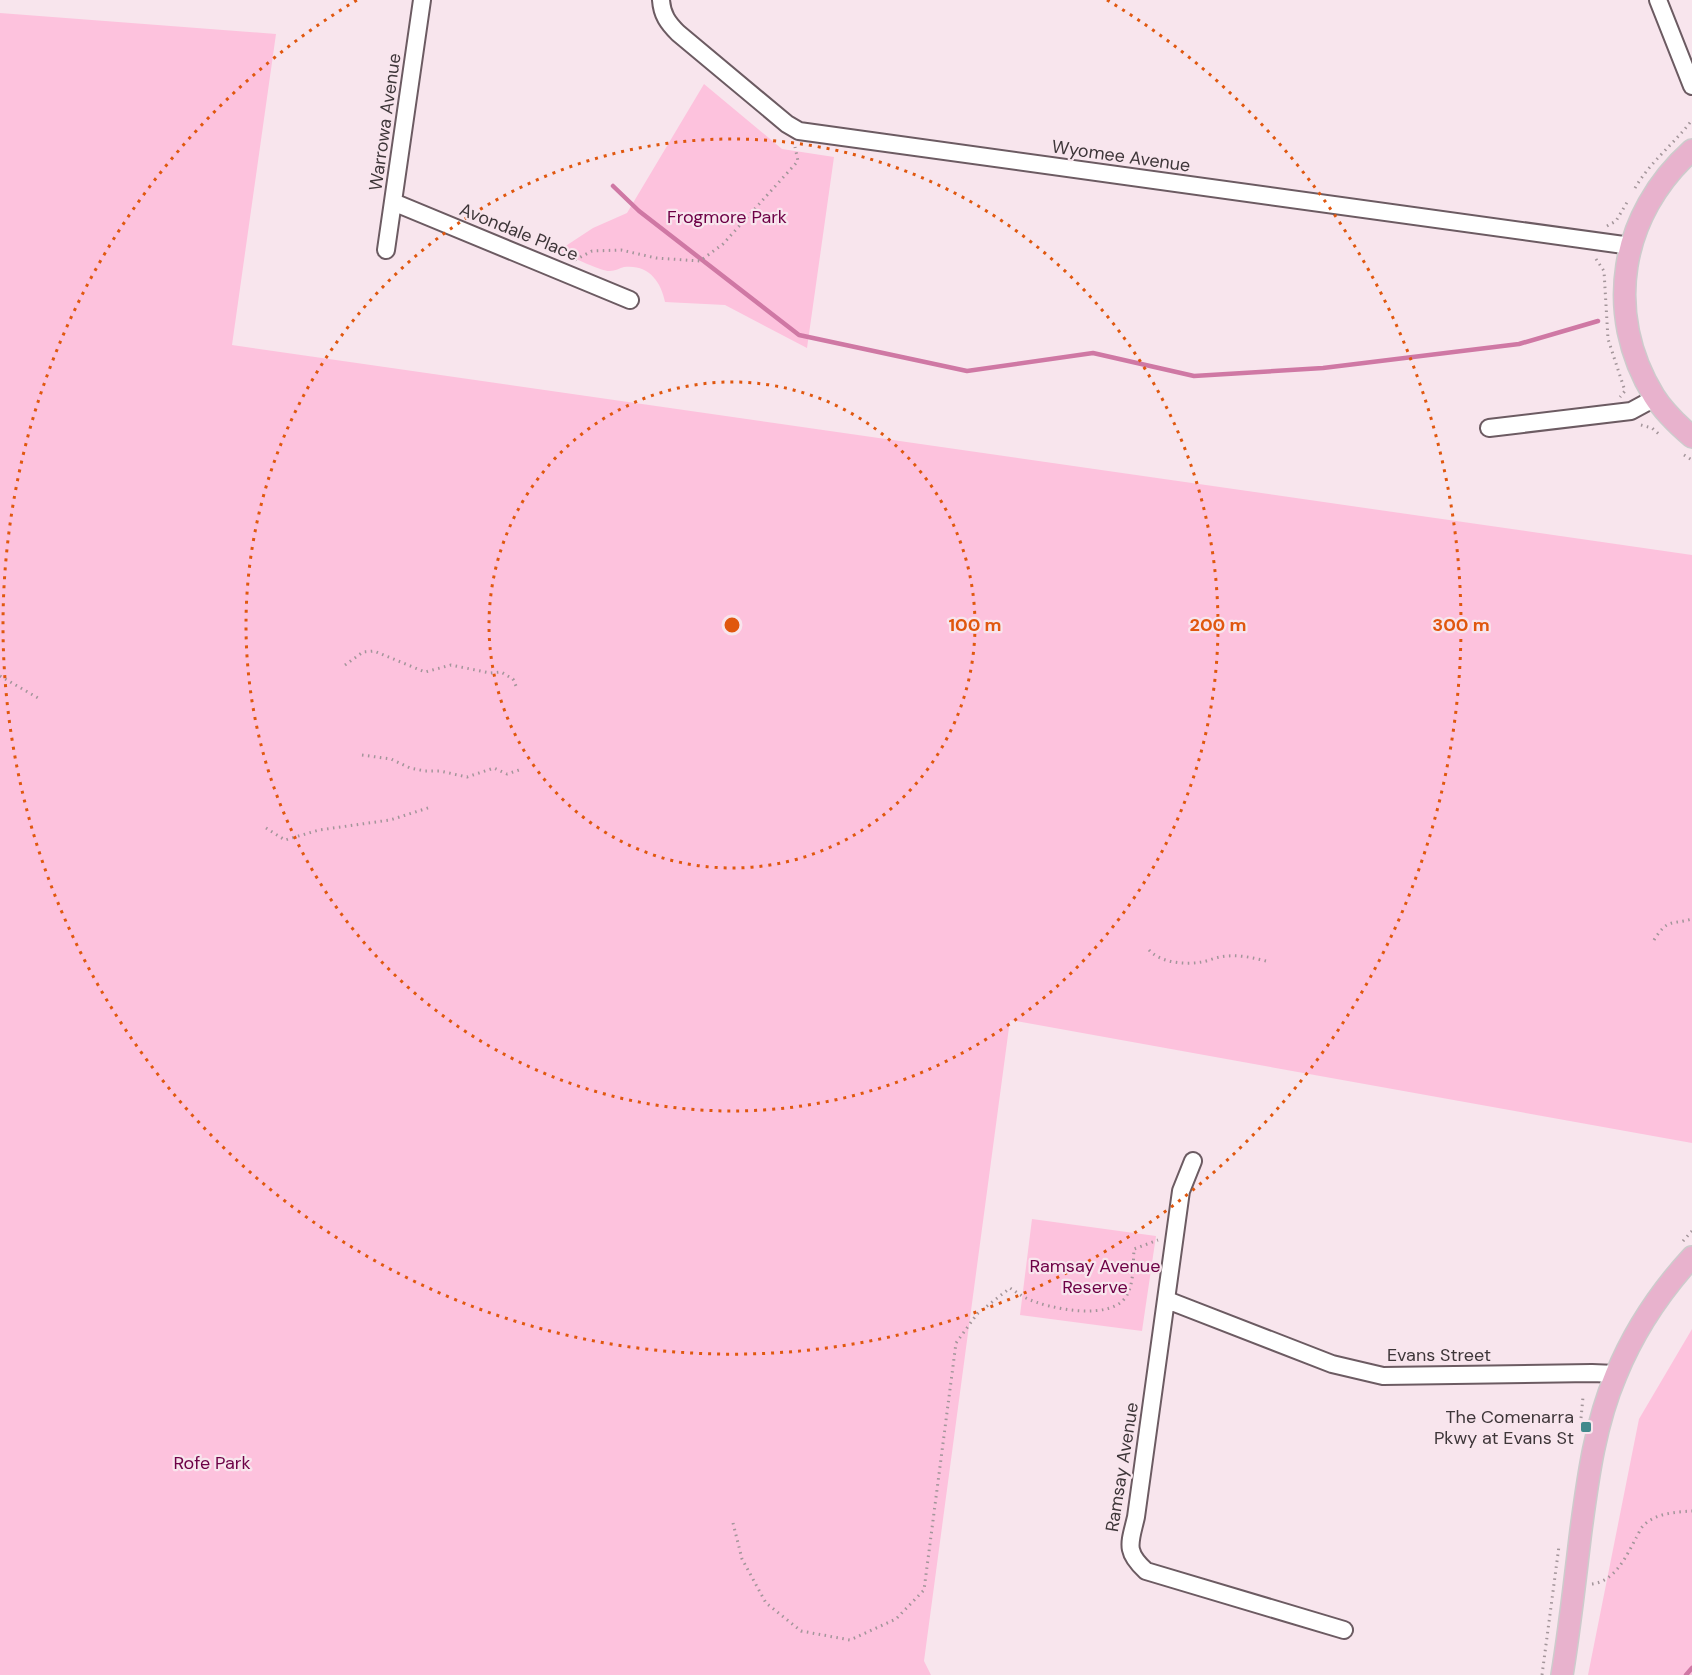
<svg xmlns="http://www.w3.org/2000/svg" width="1692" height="1675" font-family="'DM Sans',sans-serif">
	<rect width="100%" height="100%" fill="#f8e5ed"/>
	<path fill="#fdc2dd" d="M 0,13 L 276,34 L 232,345 L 1692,555 L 1692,1143 L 1010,1020 L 924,1661 L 931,1675 L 0,1675 Z
		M 704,84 L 782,149 L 834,157 L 807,348 L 725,305 L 665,302 C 661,281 648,264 624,267 C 620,268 615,271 610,271 C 602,272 568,255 558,251 L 593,228 L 627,213 Z
		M 1032,1219 L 1156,1236 L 1142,1331 L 1020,1315 Z
		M 1692,1329 L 1692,1675 L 1588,1675 L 1639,1419 Z"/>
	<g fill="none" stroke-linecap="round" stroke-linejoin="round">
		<path stroke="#cf78a4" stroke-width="4.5" d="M 613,186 L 639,211 L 799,335 L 967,371 L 1093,353 L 1194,376 L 1323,368 L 1519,344 L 1598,321
			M 1686,1675 L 1692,1668"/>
		<g stroke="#6c5b62" stroke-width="20">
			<path id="minor" d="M 661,0 C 662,15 668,23 678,33 L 787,124 L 799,131 L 1631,246
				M 1658,0 L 1692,86
				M 393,202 L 630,300
				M 386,250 L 422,0
				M 1489,428 L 1631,411 L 1655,398
				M 1193,1161 L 1181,1191 L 1136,1517 C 1130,1543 1124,1551 1146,1571 L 1344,1630
				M 1167,1300 L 1332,1364 L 1383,1376 L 1592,1373 L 1616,1374"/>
		</g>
		<g stroke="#cdcbcc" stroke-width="24">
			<path id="major" d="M 1692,150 C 1620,214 1603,313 1654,396 C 1664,412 1678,425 1692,437
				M 1562,1675 C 1570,1627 1575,1579 1581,1530 C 1588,1478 1595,1424 1616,1375 C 1634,1331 1660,1292 1692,1257"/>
		</g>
		<path stroke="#a3959a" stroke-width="3" stroke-dasharray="1.5 4.5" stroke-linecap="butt" d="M 1635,188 C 1650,162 1674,144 1692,120
			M 1607,226 L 1616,221 L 1629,199
			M 1596,259 L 1604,271 L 1608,339 L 1625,391 L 1620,397
			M 575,260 L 592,251 L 621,250 L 656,258 L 700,261 L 723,244 L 798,161 L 795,147
			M 1641,425 L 1652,428 L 1660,435
			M 1684,455 L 1692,460
			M 345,665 L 363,652 L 374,651 L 425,672 L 451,665 L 490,673 L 501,672 L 513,679 L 516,686
			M 0,676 L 38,698
			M 362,755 L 391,759 L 410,768 L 425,771 L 440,771 L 467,777 L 494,768 L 507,774 L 522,769
			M 266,828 L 285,840 L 319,830 L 390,820 L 431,807
			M 1654,940 C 1668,918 1671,925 1692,919
			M 1149,950 C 1161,963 1185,965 1202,962 C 1208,961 1214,958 1220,957 C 1235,954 1251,957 1266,961
			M 1683,1241 L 1692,1231
			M 1581,1418 L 1583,1397
			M 733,1523 L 742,1559 L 766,1603 L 801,1631 L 850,1640 L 896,1619 L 924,1590 L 956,1343 L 977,1314 L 1010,1288 C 1015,1291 1020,1295 1026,1298 C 1048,1309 1113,1322 1127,1295 C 1134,1282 1133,1264 1134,1249 L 1158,1240
			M 1592,1584 C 1615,1581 1626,1557 1636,1538 C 1638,1535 1640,1529 1643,1526 C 1655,1513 1676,1512 1692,1511
			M 1542,1675 L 1559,1546"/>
		<use href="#minor" stroke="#fff" stroke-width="16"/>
		<use href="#major" stroke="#e8b2cd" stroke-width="21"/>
	</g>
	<g fill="none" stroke="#e0570e" stroke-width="3" stroke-dasharray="3 6">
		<circle cx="732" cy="625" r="243"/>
		<circle cx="732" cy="625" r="486"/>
		<path d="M1107 0A729 729 0 1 1 357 0"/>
	</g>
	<rect fill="#41898c" stroke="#f8e5ed" stroke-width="2" x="1580" y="1421" width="12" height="12" rx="3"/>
	<g text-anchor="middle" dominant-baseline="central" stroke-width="4.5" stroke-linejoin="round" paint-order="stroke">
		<g font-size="18" fill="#3e3639" stroke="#f8e5ed">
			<text transform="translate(385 122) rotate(-82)">Warrowa Avenue</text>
			<text transform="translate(1121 156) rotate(8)">Wyomee Avenue</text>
			<text transform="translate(519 232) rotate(22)">Avondale Place</text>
			<text x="1439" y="1355">Evans Street</text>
			<text transform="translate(1122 1467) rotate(-81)">Ramsay Avenue</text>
		</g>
		<g font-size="18" fill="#6d0046" stroke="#f8e5ed">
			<text x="727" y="217">Frogmore Park</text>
			<text x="1095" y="1266">Ramsay Avenue<tspan x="1095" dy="21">Reserve</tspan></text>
			<text x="212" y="1463">Rofe Park</text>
		</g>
		<g font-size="18" fill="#3e3639" stroke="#f8e5ed" text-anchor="end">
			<text x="1574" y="1417">The Comenarra<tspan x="1574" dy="21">Pkwy at Evans St</tspan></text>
		</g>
	</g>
	<circle cx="732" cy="625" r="9" fill="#e0570e" stroke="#f8e5ed" stroke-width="3"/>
	<g font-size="18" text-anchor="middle" font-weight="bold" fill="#e0570e" stroke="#f8e5ed" stroke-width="4.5" stroke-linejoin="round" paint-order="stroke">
		<text x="975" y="631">100 m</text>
		<text x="1218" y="631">200 m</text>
		<text x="1461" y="631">300 m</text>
	</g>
</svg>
